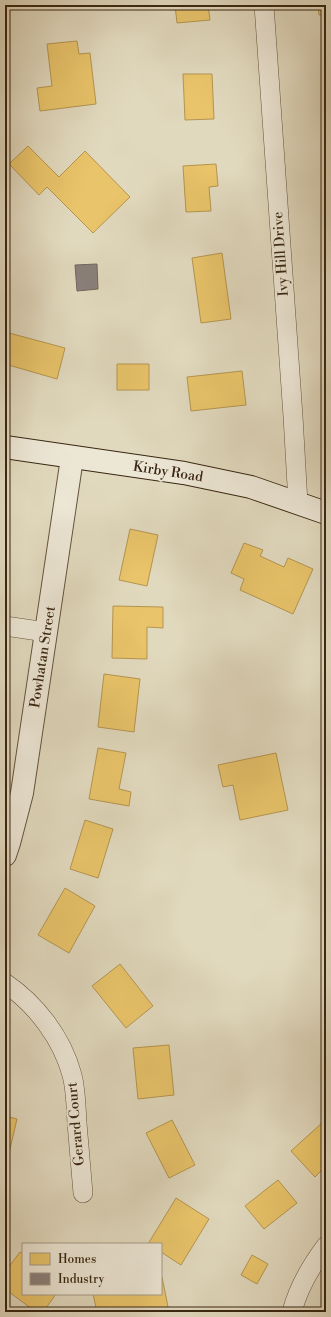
<svg xmlns="http://www.w3.org/2000/svg" width="331" height="1317" font-family="'Libre Bodoni',serif">
	<rect width="100%" height="100%" fill="#e1d9be"/>
	<filter id="stains"><feTurbulence type="fractalNoise" baseFrequency=".005" numOctaves="4"/><feColorMatrix values="0 0 0 0 .2 0 0 0 0 .09 0 0 0 0 .02 0 0 0 .5 -.17"/></filter>
	<radialGradient id="worn" r=".72"><stop offset=".6" stop-color="#630" stop-opacity="0"/><stop offset="1" stop-color="#630" stop-opacity=".3"/></radialGradient>
	<path fill="#e9c46a" stroke="#b49550" d="M 175,5 L 208,5 L 210,20 L 177,23 Z
		M 318,5 L 326,5 L 326,14 L 319,15 Z
		M 77,41 L 79,54 L 90,53 L 96,104 L 40,111 L 37,88 L 52,86 L 47,44 Z
		M 183,74 L 212,74 L 214,119 L 185,120 Z
		M 28,146 L 59,177 L 85,151 L 130,197 L 93,233 L 47,187 L 39,195 L 9,164 Z
		M 216,164 L 218,186 L 209,187 L 211,211 L 186,212 L 183,166 Z
		M 222,253 L 231,319 L 201,323 L 192,258 Z
		M 9,333 L 65,348 L 57,379 L 5,364 L 5,349 Z
		M 117,364 L 149,364 L 149,390 L 117,390 Z
		M 242,371 L 246,405 L 191,411 L 187,377 Z
		M 130,529 L 158,535 L 147,586 L 119,580 Z
		M 244,543 L 263,550 L 260,556 L 284,567 L 288,558 L 313,569 L 293,614 L 240,590 L 244,579 L 231,573 Z
		M 113,606 L 163,607 L 163,628 L 147,627 L 147,659 L 112,658 Z
		M 104,674 L 140,679 L 134,732 L 98,727 Z
		M 98,748 L 126,753 L 119,789 L 131,792 L 129,806 L 89,799 Z
		M 276,753 L 288,810 L 240,820 L 233,785 L 223,787 L 218,765 Z
		M 85,820 L 113,829 L 98,878 L 70,869 Z
		M 65,888 L 95,906 L 69,953 L 38,935 Z
		M 120,964 L 153,1006 L 126,1028 L 92,986 Z
		M 169,1045 L 174,1095 L 138,1099 L 133,1048 Z
		M 5,1116 L 17,1119 L 6,1166 L 5,1165 Z
		M 172,1120 L 195,1165 L 169,1178 L 146,1133 Z
		M 323,1122 L 326,1125 L 326,1166 L 315,1177 L 291,1151 Z
		M 278,1180 L 297,1203 L 264,1229 L 245,1206 Z
		M 176,1198 L 209,1219 L 181,1265 L 161,1252 L 161,1244 L 148,1244 Z
		M 20,1252 L 23,1254 L 23,1294 L 56,1294 L 43,1312 L 36,1312 L 5,1289 L 5,1272 Z
		M 252,1255 L 268,1264 L 257,1284 L 241,1275 Z
		M 161,1277 L 162,1277 L 169,1312 L 97,1312 L 93,1294 L 161,1294 Z"/>
	<path fill="#8a817c" stroke="#72665c" d="M 97,264 L 98,289 L 77,291 L 75,265 Z"/>
	<g fill="none" stroke-linecap="round" stroke-linejoin="round">
		<g stroke="#64543d" stroke-width="20">
			<path id="minor" d="M 264,5 L 293,416 L 298,503
				M 5,626 L 46,632
				M 5,983 C 36,1004 62,1038 72,1075 C 76,1090 76,1107 77,1123 C 79,1146 81,1170 83,1193
				M 292,1312 C 298,1288 311,1266 326,1246"/>
		</g>
		<g stroke="#64543d" stroke-width="24">
			<path id="tertiary" d="M 5,855 L 9,843 L 22,793 L 72,458"/>
		</g>
		<g stroke="#3a2712" stroke-width="24">
			<path id="secondary" d="M 5,447 L 184,473 L 251,487 L 326,513"/>
		</g>
		<use href="#minor" stroke="#ece6d5" stroke-width="19"/>
		<use href="#tertiary" stroke="#ece6d5" stroke-width="22"/>
		<use href="#secondary" stroke="#ece6d5" stroke-width="22"/>
	</g>
	<g text-anchor="middle" dominant-baseline="central" stroke-width="4" stroke-linejoin="round" paint-order="stroke">
		<g font-size="14" fill="#3a2712" stroke="#ece6d5">
			<text transform="translate(281 254) rotate(-94)">Ivy Hill Drive</text>
			<text transform="translate(168 472) rotate(9)">Kirby Road</text>
			<text transform="translate(43 657) rotate(-81)">Powhatan Street</text>
			<text transform="translate(76 1124) rotate(-95)">Gerard Court</text>
		</g>
	</g>
	<rect width="331" height="1317" fill="none" stroke="#e1d9be" stroke-width="20"/>
	<rect x="6" y="6" width="319" height="1305" fill="none" stroke="#3a2712" stroke-width="2"/>
	<rect x="10" y="10" width="311" height="1297" fill="none" stroke="#3a2712"/>
	<rect x="22" y="1243" width="140" height="52" fill="#ece6d5" stroke="#a59a87"/>
	<rect x="30" y="1253" width="20" height="12" fill="#e9c46a" stroke="#a59a87"/>
	<text x="58" y="1263" font-size="12" fill="#3a2712">Homes</text>
	<rect x="30" y="1273" width="20" height="12" fill="#8a817c" stroke="#a59a87"/>
	<text x="58" y="1283" font-size="12" fill="#3a2712">Industry</text>
	<rect width="100%" height="100%" filter="url(#stains)"/>
	<rect width="100%" height="100%" fill="url(#worn)"/>
</svg>
